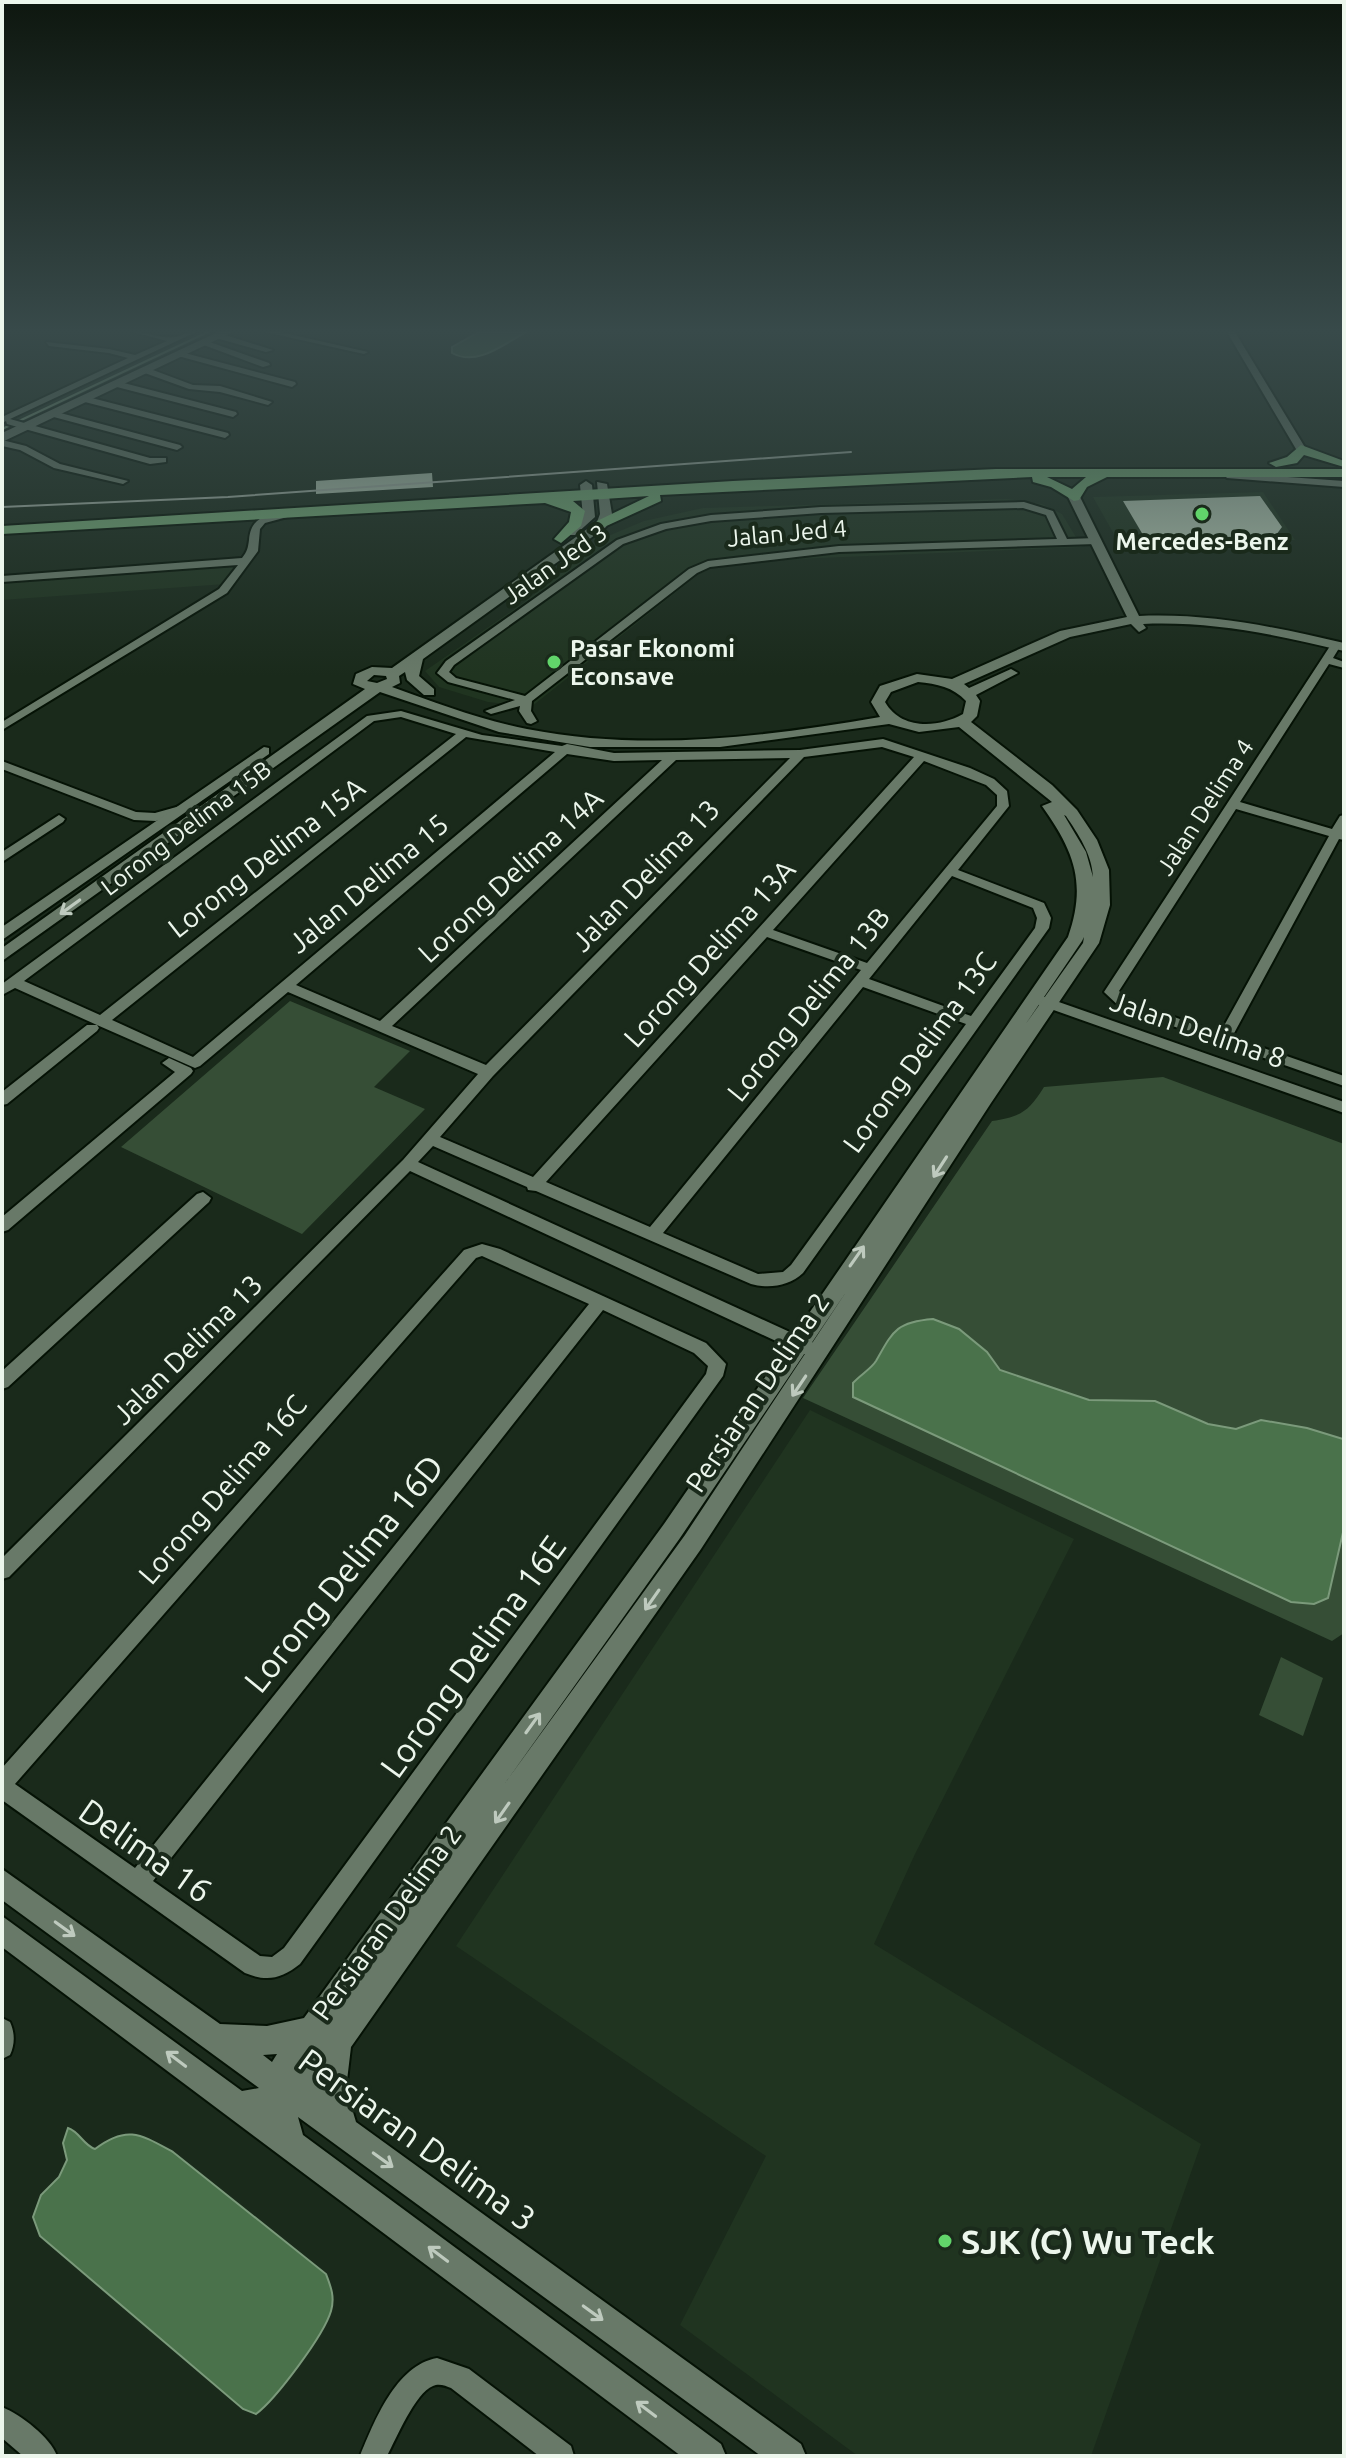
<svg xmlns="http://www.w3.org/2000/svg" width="1346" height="2458" font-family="Ubuntu,sans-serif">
	<rect width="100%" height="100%" fill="#1a2a1b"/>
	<path fill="#203420" d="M 1263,492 L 1295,540 L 1120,545 L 1093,497 Z
		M 1007,499 L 1042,504 L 1062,514 L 1082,547 L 772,560 L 715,567 L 699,574 L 531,707 L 488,702 L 439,687 L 425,671 L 523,603 L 608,536 L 644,521 L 703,508 Z
		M 241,563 L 226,584 L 2,600 L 2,581 Z
		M 810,1410 L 1074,1539 L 915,1854 L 874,1944 L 1201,2144 L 1091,2456 L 858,2456 L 680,2325 L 766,2156 L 456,1946 Z"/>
	<path fill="#364e36" d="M 290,1001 L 410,1051 L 374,1087 L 425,1109 L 302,1234 L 121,1147 Z
		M 1163,1077 L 1344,1144 L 1344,1633 L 1332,1641 L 803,1398 L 992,1121 C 1021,1117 1029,1111 1044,1087 Z
		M 1281,1657 L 1323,1678 L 1303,1736 L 1259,1715 Z"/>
	<path fill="#4a724b" stroke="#7b9a7b" stroke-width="2" d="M 479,332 L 526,332 C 504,344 477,367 452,353 L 452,347 Z
		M 933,1319 L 959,1329 L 987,1352 L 1000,1370 L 1089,1400 L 1155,1401 L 1208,1424 L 1236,1429 L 1261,1420 L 1307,1428 L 1343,1439 L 1344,1528 L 1328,1598 L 1314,1604 L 1291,1602 L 853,1397 L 853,1383 C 860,1375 871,1369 876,1361 C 893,1331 896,1322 933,1319 Z
		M 68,2128 C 80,2132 83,2145 95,2149 C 127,2125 140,2134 173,2152 L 326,2274 C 331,2287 335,2297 331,2311 C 324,2335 276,2399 256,2414 L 243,2409 L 40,2236 L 33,2217 L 41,2195 L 59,2177 L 67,2160 L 63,2143 Z"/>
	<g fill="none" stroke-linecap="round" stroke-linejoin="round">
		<path stroke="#7b9a7b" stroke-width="2" d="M 2,429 L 208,332"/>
	</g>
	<path fill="#aec1ad" d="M 432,473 L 433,487 L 316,494 L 316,481 Z
		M 1260,496 L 1282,527 L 1276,535 L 1146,540 L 1123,501 Z"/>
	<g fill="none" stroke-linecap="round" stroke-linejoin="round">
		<g stroke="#051205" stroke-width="4">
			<path id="minor" d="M 133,332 C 146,332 163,339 175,337 C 184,335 187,332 196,332 L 10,419 L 150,458 L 166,458 L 166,462 L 150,464 L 7,424 L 6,421 L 2,423 L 2,417 L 128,358 L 109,353 L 49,346 L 46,342 L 109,349 L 135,355 L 167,341 Z
				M 265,332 L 280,332 L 368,352 L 364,354 Z
				M 1227,332 L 1235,332 L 1306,449 L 1304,451 L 1296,449 Z
				M 216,334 L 222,334 L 273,350 L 266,352 L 216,338 Z
				M 204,340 L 269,363 L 270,365 L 263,367 L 201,344 Z
				M 181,352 L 295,382 L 296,384 L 292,387 L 178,356 Z
				M 145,367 L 193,385 L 220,386 L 272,402 L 268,405 L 220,392 L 189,389 L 142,372 L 141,370 Z
				M 116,381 L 236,412 L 237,414 L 233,417 L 113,386 L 113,382 Z
				M 84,396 L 228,433 L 229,435 L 225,438 L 81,401 L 80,399 Z
				M 53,411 L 180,445 L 182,447 L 177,450 L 50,416 L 50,412 Z
				M 2,440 L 26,446 L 60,464 L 128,481 L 123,484 L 54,468 L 20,450 L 2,446 Z
				M 1230,473 L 1344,481 L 1344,487 L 1227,478 L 1225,476 Z
				M 1024,502 L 1053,511 L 1067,539 L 1096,538 L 1101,541 L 1096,544 L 839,552 L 710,567 L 697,573 L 532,701 L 531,711 L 537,721 L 531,724 L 527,723 L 519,711 L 520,706 L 491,714 L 485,711 L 515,700 L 448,682 L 437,673 L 446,661 L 617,540 L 661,524 L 711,515 L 821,507 ZM 1023,508 L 1046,515 L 1057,539 L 839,546 L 708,561 L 689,569 L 525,696 L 456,678 L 449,672 L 454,665 L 623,544 L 666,529 L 711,521 L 821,513 Z
				M 288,511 L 291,512 L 291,516 L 265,523 L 260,529 L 258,551 L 227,593 L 2,730 L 2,722 L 219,589 L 238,565 L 2,582 L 2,576 L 242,558 C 247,552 248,548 249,540 C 251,515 268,516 288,511 Z
				M 1336,642 L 1341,645 L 1333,658 L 1344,662 L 1344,668 L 1329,664 L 1240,802 L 1332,829 L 1340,816 L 1344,815 L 1344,840 L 1339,839 L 1232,1037 L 1344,1076 L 1344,1086 L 1121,1008 L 1104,992 L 1321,660 L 1332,643 ZM 1236,809 L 1329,836 L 1220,1033 L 1131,1002 L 1119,991 Z
				M 401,711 L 482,735 L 562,746 L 567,744 L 614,753 L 800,750 L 883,739 L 970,768 L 994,779 L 1007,791 L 1009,806 L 958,870 L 1044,903 L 1051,918 L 1049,928 L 803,1273 C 789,1286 769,1289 751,1284 L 536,1191 L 528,1190 L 527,1187 L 433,1146 L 418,1162 L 816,1344 L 819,1349 L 816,1354 L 804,1354 L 410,1171 L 9,1577 L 2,1579 L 2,1558 L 403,1160 L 478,1074 L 288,992 L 200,1066 L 195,1068 L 97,1025 L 99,1028 L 97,1031 L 7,1104 L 2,1105 L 2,1092 L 87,1025 L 97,1025 L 15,988 L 2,995 L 2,984 L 367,716 ZM 401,717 L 456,734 L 100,1015 L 24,981 L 374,721 ZM 466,737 L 555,752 L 193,1057 L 112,1020 ZM 882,747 L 914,757 L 533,1177 L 440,1137 L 493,1076 L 804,757 ZM 567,754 L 614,761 L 662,760 L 380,1021 L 296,985 ZM 790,758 L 486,1065 L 392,1026 L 676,760 ZM 924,761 L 986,785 L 997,795 L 997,806 L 867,963 L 773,930 ZM 952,876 L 1033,908 L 1037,918 L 1035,928 L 971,1016 L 869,979 ZM 767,937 L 861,970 L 650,1227 L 546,1182 ZM 863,987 L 966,1024 L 791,1265 L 783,1272 L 758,1274 L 663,1233 Z
				M 2,761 L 136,812 L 155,813 L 180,806 L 186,810 L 156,821 L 134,820 L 2,769 Z
				M 59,815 L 65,819 L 63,822 L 2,862 L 2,852 Z
				M 1036,994 L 1344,1102 L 1344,1113 L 1031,1002 L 1029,999 Z
				M 169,1058 L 191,1068 L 193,1071 L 191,1074 L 8,1230 L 2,1232 L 2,1217 L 175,1072 L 162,1063 Z
				M 203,1192 L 211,1198 L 209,1202 L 8,1387 L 2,1389 L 2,1371 L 197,1194 Z
				M 482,1244 L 500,1249 L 706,1343 L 726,1364 L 723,1376 L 300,1964 C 281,1979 267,1982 245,1973 L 2,1800 L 2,1768 L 464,1250 ZM 482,1256 L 589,1304 L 135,1868 L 15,1784 L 476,1258 ZM 603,1310 L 694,1353 L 708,1366 L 706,1374 L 284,1948 L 272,1957 L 260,1956 L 153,1881 Z
				M 2,2018 L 10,2022 C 15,2033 15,2044 10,2055 L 2,2059 Z
				M 437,2358 L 469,2369 L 571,2446 L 574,2456 L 539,2456 L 451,2388 C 446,2386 439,2383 433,2386 C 415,2393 396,2439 387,2456 L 360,2456 C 374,2422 396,2365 437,2358 Z
				M 2,2407 C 21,2415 50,2437 57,2456 L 23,2456 L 2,2438 Z"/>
		</g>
		<g stroke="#051205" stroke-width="4">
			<path id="tertiary" d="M 586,481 L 592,485 L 595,517 L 575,535 L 567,535 L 567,529 L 583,516 L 580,485 Z
				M 597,482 L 607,484 L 612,514 L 606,527 L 423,659 L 419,676 L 434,689 L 434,695 L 424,695 L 407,680 L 405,672 L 399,676 L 400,683 L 392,687 C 436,703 481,720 527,729 C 644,752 764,737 880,717 L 871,702 L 880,686 L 917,674 L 952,679 L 1060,631 L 1127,617 L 1068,497 L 1074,493 L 1080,497 L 1139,616 C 1210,613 1276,627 1344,643 L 1344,651 C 1278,635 1212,621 1143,624 L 1146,628 L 1139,632 L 1131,624 L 1070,637 L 964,684 L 969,688 L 1011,669 L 1018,673 L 976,695 L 980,701 L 977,716 L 971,722 L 1052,785 L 1077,810 L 1097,840 L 1109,870 L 1110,905 L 1099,943 L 991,1103 L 701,1549 L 351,2047 L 346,2089 L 356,2122 L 801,2444 L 806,2456 L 761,2456 L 298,2117 L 303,2135 L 721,2444 L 726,2456 L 681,2456 L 2,1947 L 2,1916 L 242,2091 L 259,2088 L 2,1900 L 2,1869 L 220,2024 L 267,2026 L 304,2018 L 664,1524 L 1068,937 C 1087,883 1074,851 1042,806 L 1052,802 L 959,727 L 919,732 L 889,724 L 720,747 L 590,747 L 499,732 L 380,692 L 2,961 L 2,948 L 365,689 L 353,684 L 356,674 L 372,667 L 392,668 L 597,522 L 600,514 ZM 374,675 L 386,676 L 387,679 L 377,683 L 367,681 ZM 918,682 C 937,684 953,687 966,701 L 963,714 C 938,728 901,730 885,702 L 891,692 ZM 1064,815 L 1066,816 C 1078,834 1092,854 1093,877 L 1086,852 ZM 1084,937 L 1083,943 L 1025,1025 L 1082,941 ZM 846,1292 L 685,1535 L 503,1786 L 680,1538 ZM 277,2054 L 272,2062 L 263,2055 Z
				M 264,747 L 269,748 L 269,754 L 2,940 L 2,927 Z"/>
		</g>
		<g stroke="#051205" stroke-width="4">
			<path id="secondary" d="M 218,332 L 233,332 L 2,442 L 2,433 Z"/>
		</g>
		<g stroke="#051205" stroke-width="4">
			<path id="trunk" d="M 1301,445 L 1344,461 L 1344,467 L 1304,455 L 1297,463 L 1276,467 L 1269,463 L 1287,457 Z
				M 996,469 L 1344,469 L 1344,477 L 1107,477 L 1087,487 L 1079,500 L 1074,501 L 1051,487 L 1033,482 L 1032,477 L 660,495 L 661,501 L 602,528 L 595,524 L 597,521 L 649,496 L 573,501 L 585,511 L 581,526 L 561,543 L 554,539 L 569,522 L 571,512 L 545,503 L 2,534 L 2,526 L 733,481 ZM 1047,477 L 1086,477 L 1072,489 Z"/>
		</g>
		<use href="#minor" fill="#687968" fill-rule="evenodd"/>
		<use href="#tertiary" fill="#687968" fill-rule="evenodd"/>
		<use href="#secondary" fill="#687968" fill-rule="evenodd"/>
		<use href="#trunk" fill="#71a472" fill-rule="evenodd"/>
		<path stroke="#a2aea3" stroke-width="2" d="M 2,507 L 228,497 L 851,452"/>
	</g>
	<defs><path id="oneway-shaft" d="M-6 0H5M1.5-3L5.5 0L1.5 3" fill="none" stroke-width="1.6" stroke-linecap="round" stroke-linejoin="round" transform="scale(2)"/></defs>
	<g stroke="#becabe">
		<use href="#oneway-shaft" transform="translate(70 907) rotate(144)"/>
		<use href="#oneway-shaft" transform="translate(940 1167) rotate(123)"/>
		<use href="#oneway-shaft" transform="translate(857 1256) rotate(-55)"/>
		<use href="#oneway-shaft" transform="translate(799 1386) rotate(124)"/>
		<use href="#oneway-shaft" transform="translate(652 1600) rotate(125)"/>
		<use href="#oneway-shaft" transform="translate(533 1723) rotate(-54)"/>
		<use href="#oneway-shaft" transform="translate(502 1813) rotate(125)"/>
		<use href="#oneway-shaft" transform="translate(65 1929) rotate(36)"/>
		<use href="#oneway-shaft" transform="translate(176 2059) rotate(-143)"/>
		<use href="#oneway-shaft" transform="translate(383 2160) rotate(36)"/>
		<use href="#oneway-shaft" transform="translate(438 2254) rotate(-143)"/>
		<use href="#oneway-shaft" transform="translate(593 2313) rotate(36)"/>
		<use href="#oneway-shaft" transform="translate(646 2409) rotate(-143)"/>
	</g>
	<linearGradient id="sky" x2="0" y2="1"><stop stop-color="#0e170f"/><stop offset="0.49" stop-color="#384a4a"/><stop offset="1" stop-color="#384a4a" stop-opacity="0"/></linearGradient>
	<rect width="1346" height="676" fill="url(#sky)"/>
	<g fill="#61d46a" stroke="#1a2a1b" stroke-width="3">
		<circle cx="1202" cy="514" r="8"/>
		<circle cx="554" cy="662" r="8"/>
		<circle cx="945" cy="2241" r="8"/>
	</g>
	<g text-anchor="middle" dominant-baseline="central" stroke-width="8" stroke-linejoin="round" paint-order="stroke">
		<g font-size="24" fill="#ecf6ec" stroke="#1a2a1b">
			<text transform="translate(787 533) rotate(-5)">Jalan Jed 4</text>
			<text transform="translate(555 564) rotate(-35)">Jalan Jed 3</text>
			<text transform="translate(1205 807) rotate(-57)">Jalan Delima 4</text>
			<text transform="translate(186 828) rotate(-37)">Lorong Delima 15B</text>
		</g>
		<g font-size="24" font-weight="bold" fill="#ecf6ec" stroke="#1a2a1b">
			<text x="1202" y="541">Mercedes-Benz</text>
			<text x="570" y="648" text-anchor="start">Pasar Ekonomi<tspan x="570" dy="28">Econsave</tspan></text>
		</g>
		<g font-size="28" fill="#ecf6ec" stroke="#1a2a1b">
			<text transform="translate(266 857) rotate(-38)">Lorong Delima 15A</text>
			<text transform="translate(510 875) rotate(-43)">Lorong Delima 14A</text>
			<text transform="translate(645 875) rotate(-46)">Jalan Delima 13</text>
			<text transform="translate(368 883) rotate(-40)">Jalan Delima 15</text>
			<text transform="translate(709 953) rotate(-48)">Lorong Delima 13A</text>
			<text transform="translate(808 1004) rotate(-51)">Lorong Delima 13B</text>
			<text transform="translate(1198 1029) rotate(19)">Jalan Delima 8</text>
			<text transform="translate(919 1052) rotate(-54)">Lorong Delima 13C</text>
			<text transform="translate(187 1349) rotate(-45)">Jalan Delima 13</text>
			<text transform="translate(757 1392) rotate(-56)">Persiaran Delima 2</text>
			<text transform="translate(222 1489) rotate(-49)">Lorong Delima 16C</text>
			<text transform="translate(386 1922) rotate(-54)">Persiaran Delima 2</text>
		</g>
		<g font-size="34" fill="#ecf6ec" stroke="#1a2a1b">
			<text transform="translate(343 1573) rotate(-51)">Lorong Delima 16D</text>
			<text transform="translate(472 1656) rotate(-54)">Lorong Delima 16E</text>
			<text transform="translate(146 1850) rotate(35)">Delima 16</text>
			<text transform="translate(418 2139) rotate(36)">Persiaran Delima 3</text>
		</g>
		<g font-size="34" font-weight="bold" fill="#ecf6ec" stroke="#1a2a1b" text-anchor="start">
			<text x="961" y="2241">SJK (C) Wu Teck</text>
		</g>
	</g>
	<rect width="1346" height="2458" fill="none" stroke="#ecf6ec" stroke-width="8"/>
</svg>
